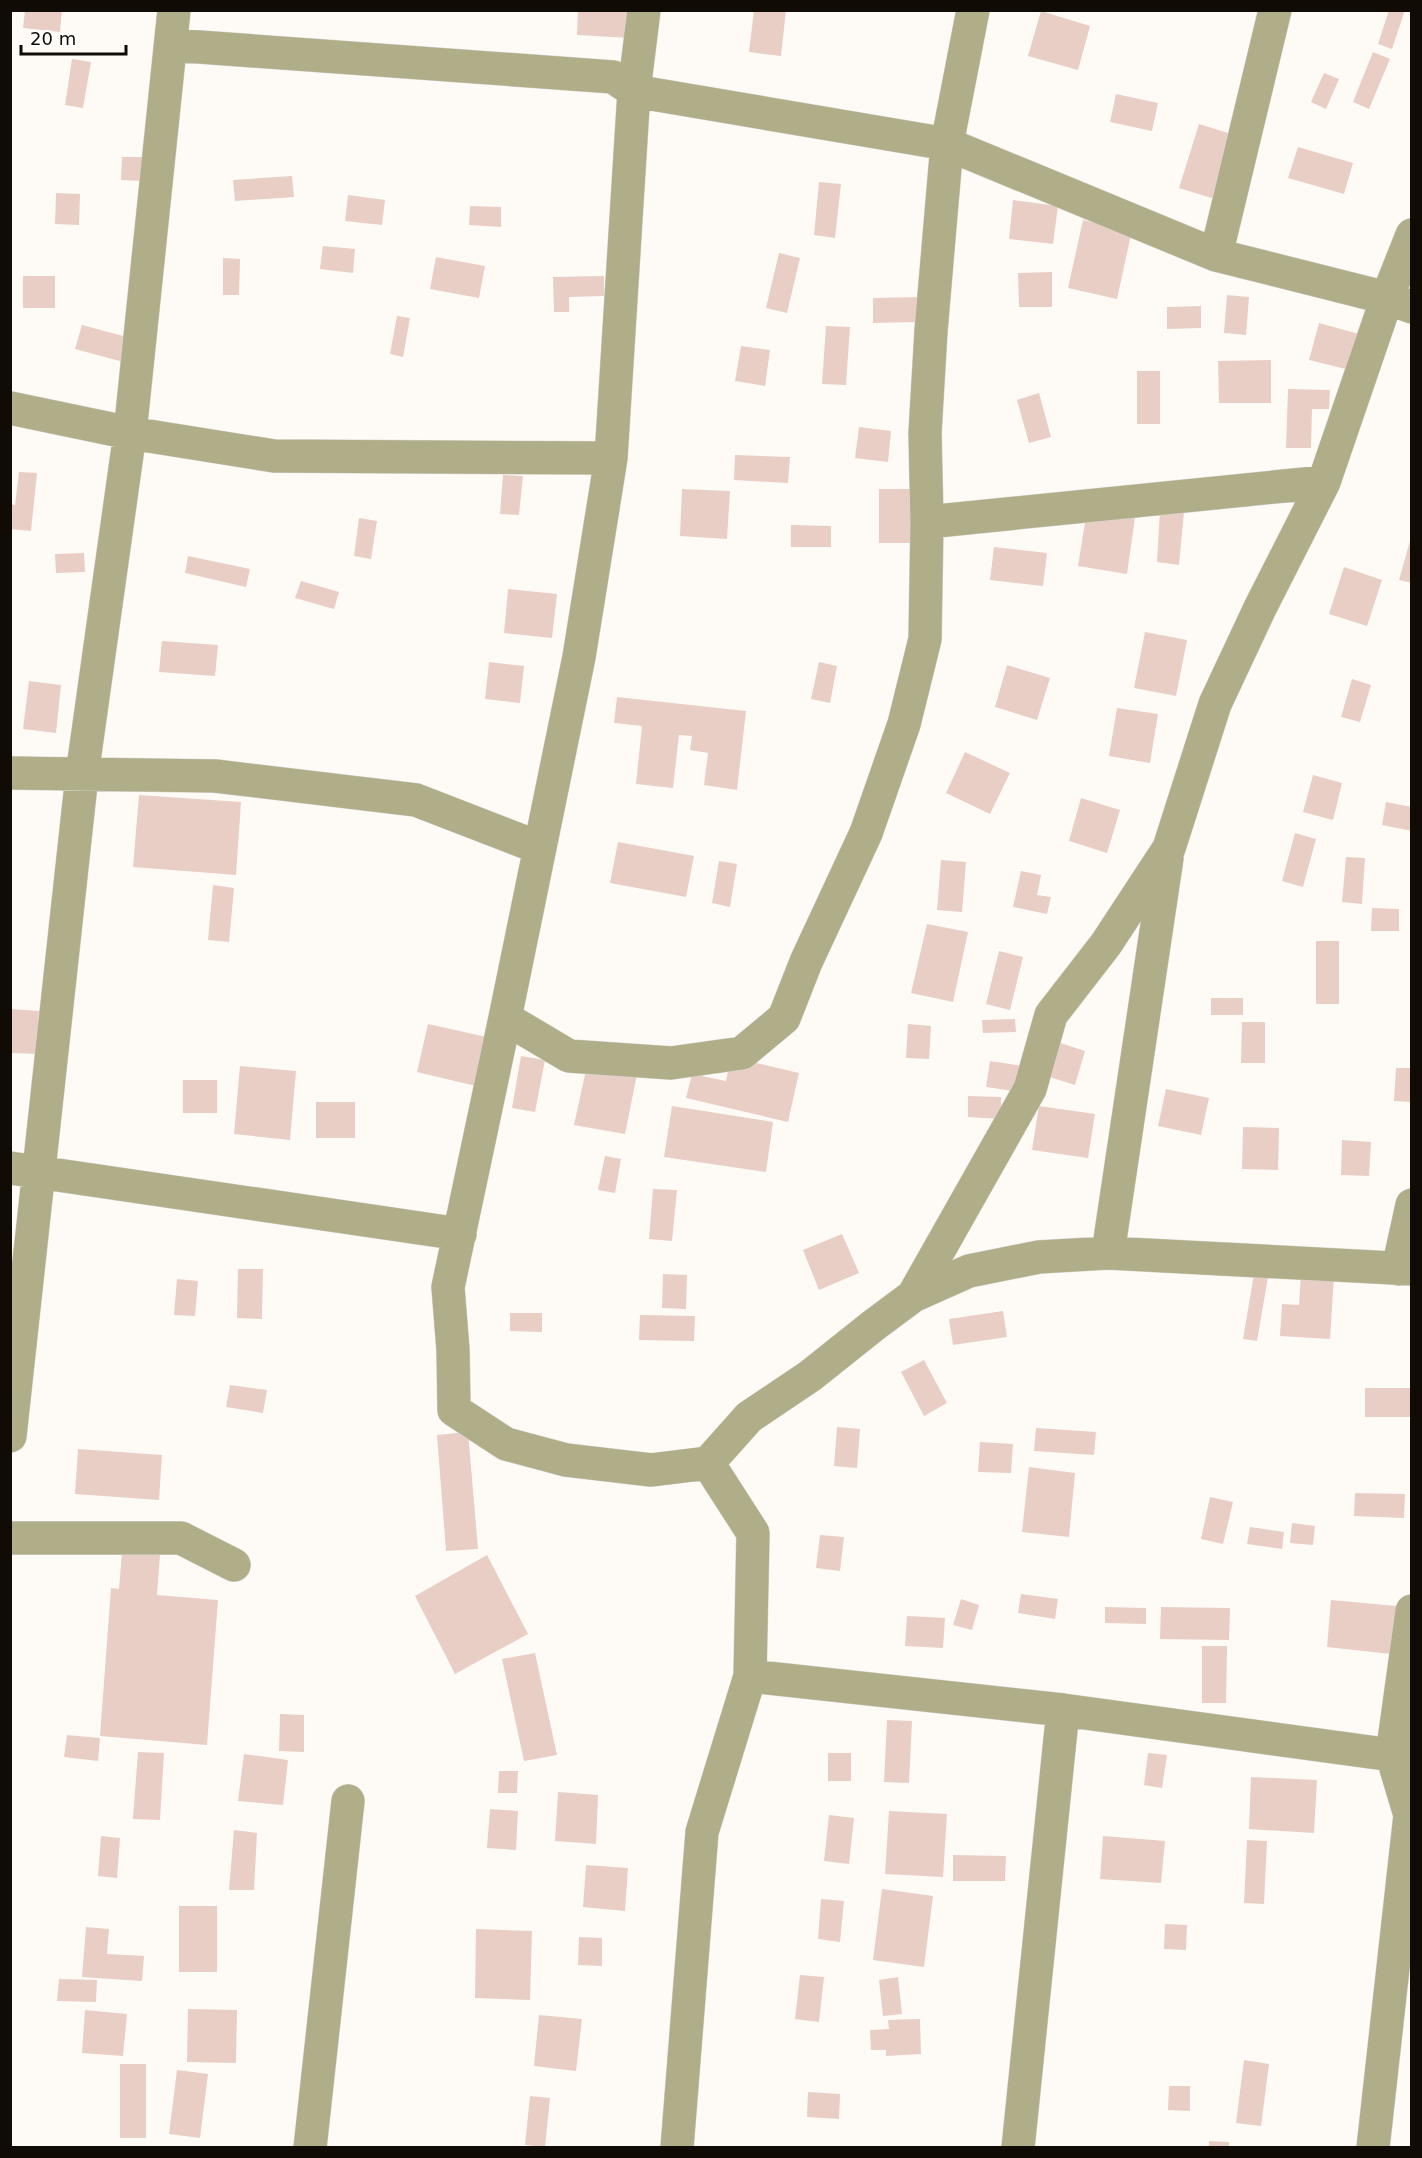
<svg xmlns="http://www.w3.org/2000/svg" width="1422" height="2158" font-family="'DejaVu Sans',sans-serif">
	<rect width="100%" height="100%" fill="#fefbf7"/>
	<path fill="#e9cec6" d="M 25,10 L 62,10 L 60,32 L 23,28 Z
		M 578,10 L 630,10 L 629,38 L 577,35 Z
		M 754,10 L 786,10 L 781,56 L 749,52 Z
		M 1389,10 L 1405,10 L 1392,49 L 1378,44 Z
		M 1041,11 L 1090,26 L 1078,70 L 1028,56 Z
		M 1373,52 L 1390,59 L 1369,109 L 1353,102 Z
		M 72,59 L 91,62 L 83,108 L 65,105 Z
		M 1324,73 L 1339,79 L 1326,109 L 1311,102 Z
		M 1116,94 L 1158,103 L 1152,131 L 1110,122 Z
		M 1199,124 L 1241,137 L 1221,201 L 1179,188 Z
		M 1298,147 L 1353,163 L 1344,194 L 1288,178 Z
		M 122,157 L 143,157 L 142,181 L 121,180 Z
		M 292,176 L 294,197 L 235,201 L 233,180 Z
		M 819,182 L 841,184 L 835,238 L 814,235 Z
		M 56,193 L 80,194 L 79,225 L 55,224 Z
		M 348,195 L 385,200 L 382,225 L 345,221 Z
		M 1013,200 L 1058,206 L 1053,244 L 1009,239 Z
		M 470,206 L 501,207 L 501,227 L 469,225 Z
		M 1083,220 L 1132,230 L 1117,299 L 1068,288 Z
		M 323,246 L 355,249 L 353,273 L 320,269 Z
		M 779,253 L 800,258 L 787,313 L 766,308 Z
		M 436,257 L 485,266 L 479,298 L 430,289 Z
		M 223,258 L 240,259 L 239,295 L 223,295 Z
		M 1052,272 L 1052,307 L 1019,307 L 1018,273 Z
		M 23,276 L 55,276 L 55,308 L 23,308 Z
		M 604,276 L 604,296 L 569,297 L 569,312 L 554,312 L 553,277 Z
		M 1227,295 L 1249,297 L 1246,335 L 1224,333 Z
		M 919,297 L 919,322 L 873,323 L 873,298 Z
		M 1201,306 L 1201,328 L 1167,329 L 1167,307 Z
		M 397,316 L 410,318 L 403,357 L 390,354 Z
		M 1319,323 L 1359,334 L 1350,370 L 1309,360 Z
		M 82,325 L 138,340 L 131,364 L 75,349 Z
		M 826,326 L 850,327 L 846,385 L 822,384 Z
		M 741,346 L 770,350 L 765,386 L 735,381 Z
		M 1271,360 L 1271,403 L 1219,403 L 1218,361 Z
		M 1137,371 L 1160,371 L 1160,424 L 1137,424 Z
		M 1288,389 L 1330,390 L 1329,409 L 1312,409 L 1311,448 L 1286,448 Z
		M 1039,393 L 1051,437 L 1029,443 L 1017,400 Z
		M 859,427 L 891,431 L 888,462 L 855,458 Z
		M 735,455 L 790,457 L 788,483 L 734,480 Z
		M 19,472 L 37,473 L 31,531 L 10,529 L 10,504 L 15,505 Z
		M 503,475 L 523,476 L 519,515 L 500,514 Z
		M 682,489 L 730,491 L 727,539 L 680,536 Z
		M 879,489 L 912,489 L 912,543 L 879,543 Z
		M 1087,510 L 1135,518 L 1127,574 L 1078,566 Z
		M 1160,510 L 1184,512 L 1179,565 L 1157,562 Z
		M 359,518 L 377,521 L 371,559 L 354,556 Z
		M 791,525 L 831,526 L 831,547 L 791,547 Z
		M 1411,537 L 1412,537 L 1412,583 L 1399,580 Z
		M 994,547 L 1047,553 L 1043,586 L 990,580 Z
		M 84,553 L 85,572 L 56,573 L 55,554 Z
		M 188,556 L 250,569 L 246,587 L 185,573 Z
		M 1344,567 L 1382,580 L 1367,626 L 1329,614 Z
		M 301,581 L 339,592 L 334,609 L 295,598 Z
		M 508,589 L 557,594 L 552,638 L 504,633 Z
		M 1145,632 L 1187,640 L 1176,696 L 1134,688 Z
		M 162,641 L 218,645 L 215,676 L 159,672 Z
		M 489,662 L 524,666 L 520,703 L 485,699 Z
		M 819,662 L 837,666 L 830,703 L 811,699 Z
		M 1007,665 L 1050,678 L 1037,720 L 995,707 Z
		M 1352,679 L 1371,685 L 1360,722 L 1341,717 Z
		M 29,681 L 61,685 L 56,733 L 23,729 Z
		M 617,697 L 746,711 L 737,790 L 704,785 L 708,753 L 690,750 L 692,736 L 679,735 L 673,788 L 636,784 L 642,726 L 614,723 Z
		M 1117,708 L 1158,714 L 1150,763 L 1109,756 Z
		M 965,752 L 1010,773 L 990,814 L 946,793 Z
		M 1313,775 L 1342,783 L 1333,820 L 1303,812 Z
		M 139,795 L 241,802 L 236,875 L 133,867 Z
		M 1081,798 L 1120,810 L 1107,853 L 1069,841 Z
		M 1386,802 L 1412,807 L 1412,831 L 1382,825 Z
		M 1295,833 L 1316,839 L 1303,887 L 1282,881 Z
		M 618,842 L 694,856 L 686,897 L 610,883 Z
		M 1346,857 L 1365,858 L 1362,904 L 1342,902 Z
		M 941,860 L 966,862 L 962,912 L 937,910 Z
		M 719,861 L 737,864 L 730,907 L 712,903 Z
		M 1021,871 L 1041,875 L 1037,895 L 1051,897 L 1047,914 L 1013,907 Z
		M 213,885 L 234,888 L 229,942 L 208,940 Z
		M 1372,908 L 1399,909 L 1399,931 L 1371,931 Z
		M 927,924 L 968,932 L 953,1002 L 911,993 Z
		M 1316,941 L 1339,941 L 1339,1004 L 1316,1004 Z
		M 999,951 L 1023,957 L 1010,1010 L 986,1004 Z
		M 1211,998 L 1243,998 L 1243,1015 L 1211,1015 Z
		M 10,1009 L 39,1011 L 37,1054 L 10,1053 Z
		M 1015,1019 L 1016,1032 L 983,1033 L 982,1020 Z
		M 1242,1022 L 1265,1022 L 1265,1063 L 1241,1063 Z
		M 428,1024 L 491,1038 L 480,1087 L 417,1072 Z
		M 908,1024 L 931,1026 L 929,1059 L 906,1058 Z
		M 1051,1040 L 1085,1051 L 1075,1085 L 1040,1074 Z
		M 521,1056 L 545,1060 L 535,1112 L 512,1108 Z
		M 731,1057 L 799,1073 L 788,1122 L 686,1098 L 692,1074 L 726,1081 Z
		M 990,1061 L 1023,1066 L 1020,1092 L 986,1087 Z
		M 587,1065 L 637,1074 L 625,1134 L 574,1125 Z
		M 240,1066 L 296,1071 L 290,1140 L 234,1134 Z
		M 1396,1068 L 1412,1068 L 1412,1102 L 1394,1101 Z
		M 183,1080 L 217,1080 L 217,1113 L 183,1113 Z
		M 1166,1089 L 1209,1098 L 1201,1135 L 1158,1126 Z
		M 968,1096 L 1001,1097 L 1001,1119 L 968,1117 Z
		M 316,1102 L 355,1102 L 355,1138 L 316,1138 Z
		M 672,1106 L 773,1122 L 766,1172 L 664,1157 Z
		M 1039,1106 L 1095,1114 L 1088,1158 L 1032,1150 Z
		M 1243,1127 L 1279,1128 L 1278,1170 L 1242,1169 Z
		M 1342,1140 L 1371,1142 L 1369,1176 L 1341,1175 Z
		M 605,1156 L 621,1159 L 615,1193 L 598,1190 Z
		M 653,1189 L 677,1190 L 672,1241 L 649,1239 Z
		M 842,1234 L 859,1273 L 819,1290 L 803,1250 Z
		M 238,1269 L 263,1269 L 262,1319 L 237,1318 Z
		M 1301,1273 L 1334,1276 L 1330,1339 L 1280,1336 L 1282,1304 L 1299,1305 Z
		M 663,1274 L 687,1275 L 686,1309 L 662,1308 Z
		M 1254,1274 L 1268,1277 L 1257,1341 L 1243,1339 Z
		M 177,1279 L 198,1281 L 195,1316 L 174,1315 Z
		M 1003,1311 L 1007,1337 L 953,1345 L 949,1319 Z
		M 510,1313 L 542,1313 L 542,1332 L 510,1331 Z
		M 640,1315 L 695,1316 L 694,1341 L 639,1340 Z
		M 924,1360 L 947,1403 L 924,1416 L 901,1372 Z
		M 230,1385 L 267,1390 L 263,1413 L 226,1407 Z
		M 1365,1388 L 1412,1388 L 1412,1417 L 1365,1417 Z
		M 837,1427 L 860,1429 L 857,1468 L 834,1466 Z
		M 1036,1428 L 1096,1432 L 1094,1455 L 1034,1451 Z
		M 468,1432 L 478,1549 L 446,1551 L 437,1435 Z
		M 980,1442 L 1013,1444 L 1011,1473 L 978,1472 Z
		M 78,1449 L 162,1455 L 159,1500 L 75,1494 Z
		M 1029,1467 L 1075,1473 L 1069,1537 L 1022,1532 Z
		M 1355,1493 L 1405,1494 L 1404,1518 L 1354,1516 Z
		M 1210,1497 L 1233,1502 L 1223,1544 L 1201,1539 Z
		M 1292,1523 L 1315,1526 L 1313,1545 L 1290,1543 Z
		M 1250,1527 L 1284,1532 L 1282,1549 L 1247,1544 Z
		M 820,1535 L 844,1537 L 840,1571 L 816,1568 Z
		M 122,1552 L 160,1555 L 157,1595 L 218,1600 L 207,1745 L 100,1736 L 111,1588 L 119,1589 Z
		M 487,1555 L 528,1634 L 455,1674 L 415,1596 Z
		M 1021,1594 L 1058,1599 L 1055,1619 L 1018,1613 Z
		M 961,1599 L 979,1605 L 972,1630 L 953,1625 Z
		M 1331,1600 L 1396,1606 L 1391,1654 L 1327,1647 Z
		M 1105,1607 L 1146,1608 L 1146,1624 L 1105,1623 Z
		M 1161,1607 L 1230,1608 L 1229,1640 L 1160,1639 Z
		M 907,1616 L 945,1618 L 943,1648 L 905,1646 Z
		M 1202,1646 L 1227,1646 L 1226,1703 L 1202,1703 Z
		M 535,1653 L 557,1755 L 524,1761 L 502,1659 Z
		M 280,1714 L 304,1715 L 304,1752 L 279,1751 Z
		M 887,1720 L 912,1721 L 909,1783 L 884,1782 Z
		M 67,1735 L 100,1738 L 98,1761 L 64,1757 Z
		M 138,1752 L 164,1753 L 160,1820 L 133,1819 Z
		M 828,1753 L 851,1753 L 851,1781 L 828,1781 Z
		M 1148,1753 L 1167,1755 L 1162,1788 L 1144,1785 Z
		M 244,1754 L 288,1760 L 283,1805 L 238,1801 Z
		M 499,1771 L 518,1771 L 517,1793 L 498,1793 Z
		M 1251,1777 L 1317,1780 L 1314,1833 L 1249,1829 Z
		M 558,1792 L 598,1795 L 596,1844 L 555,1841 Z
		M 490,1809 L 518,1811 L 516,1850 L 487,1848 Z
		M 889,1811 L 947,1814 L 943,1877 L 885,1874 Z
		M 829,1815 L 854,1818 L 849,1864 L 824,1861 Z
		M 234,1830 L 257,1833 L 254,1890 L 229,1890 Z
		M 101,1836 L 120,1838 L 117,1878 L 98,1876 Z
		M 1103,1836 L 1165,1841 L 1161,1883 L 1100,1879 Z
		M 1247,1840 L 1267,1841 L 1264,1904 L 1244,1903 Z
		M 953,1855 L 1006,1856 L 1005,1881 L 953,1881 Z
		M 586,1865 L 628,1868 L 625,1911 L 583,1907 Z
		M 882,1889 L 933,1896 L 924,1967 L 873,1960 Z
		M 821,1899 L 844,1901 L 840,1942 L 818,1939 Z
		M 179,1906 L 217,1906 L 217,1972 L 179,1972 Z
		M 1165,1924 L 1187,1925 L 1186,1950 L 1164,1949 Z
		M 86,1927 L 109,1929 L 107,1954 L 144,1956 L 142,1981 L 82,1977 Z
		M 476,1929 L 532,1931 L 530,2000 L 475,1998 Z
		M 579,1937 L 602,1938 L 602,1966 L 578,1965 Z
		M 800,1975 L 824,1977 L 819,2022 L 795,2019 Z
		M 898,1977 L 902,2014 L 883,2016 L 879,1980 Z
		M 59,1979 L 97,1980 L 96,2002 L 57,2001 Z
		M 188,2009 L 237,2010 L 236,2063 L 187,2062 Z
		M 85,2010 L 127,2014 L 123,2056 L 82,2053 Z
		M 539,2015 L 582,2019 L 576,2071 L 534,2066 Z
		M 920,2019 L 921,2054 L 886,2056 L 886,2050 L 871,2050 L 870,2030 L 889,2029 L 888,2020 Z
		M 1244,2060 L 1269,2064 L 1261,2126 L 1236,2123 Z
		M 120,2064 L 146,2064 L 146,2138 L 120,2138 Z
		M 177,2070 L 208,2074 L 200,2138 L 169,2134 Z
		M 1169,2086 L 1190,2086 L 1190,2111 L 1168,2110 Z
		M 808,2092 L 840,2094 L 839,2119 L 807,2117 Z
		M 530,2096 L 550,2098 L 545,2147 L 525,2145 Z
		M 1209,2141 L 1229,2142 L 1229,2148 L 1209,2148 Z"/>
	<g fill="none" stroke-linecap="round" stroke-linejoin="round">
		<g stroke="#d8d5d0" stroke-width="34">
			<path id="minor" d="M 644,10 L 634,91 L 611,458 L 579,657 L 505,1018 L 448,1287 L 453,1350 L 454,1410 L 506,1444 L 566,1460 L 651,1470 L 708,1463 L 749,1417 L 810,1376 L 874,1325 L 913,1296 L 969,1271 L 1039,1257 L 1108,1253 L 1412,1269
				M 172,45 L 613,77 L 634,91 L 947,144 L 1216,255 L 1387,298 L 1412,307
				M 1216,255 L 1275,10
				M 10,408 L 130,433 L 274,456 L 611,458
				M 927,522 L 1324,482
				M 10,773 L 215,776 L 416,800 L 540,848
				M 505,1018 L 569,1056 L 671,1063 L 742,1053 L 784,1018 L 806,962 L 866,833 L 904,724 L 925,639 L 927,522 L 925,433 L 931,331 L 947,144 L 973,10
				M 10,1168 L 460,1234
				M 1108,1253 L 1167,858
				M 1398,1269 L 1412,1205
				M 913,1296 L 1030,1089 L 1051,1015 L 1106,944 L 1169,848 L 1215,704 L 1260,608 L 1324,482 L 1387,298 L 1412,235
				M 10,1436 L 82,775 L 130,433 L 174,10
				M 10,1538 L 181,1538 L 234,1565
				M 750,1676 L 1063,1710 L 1392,1755 L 1412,1762
				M 310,2148 L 348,1801
				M 677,2148 L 702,1832 L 750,1676 L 753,1533 L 708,1463
				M 1018,2148 L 1063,1710
				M 1373,2148 L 1410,1815 L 1392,1755 L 1412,1611"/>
		</g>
		<use href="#minor" stroke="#b0ae88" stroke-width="33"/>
	</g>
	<rect width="1422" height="2158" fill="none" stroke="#110b05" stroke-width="24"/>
	<path d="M21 45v9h105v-9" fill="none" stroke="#110b05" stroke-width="3"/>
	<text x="30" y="45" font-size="18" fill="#110b05" stroke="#ffffff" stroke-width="4.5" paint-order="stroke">20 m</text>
</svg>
